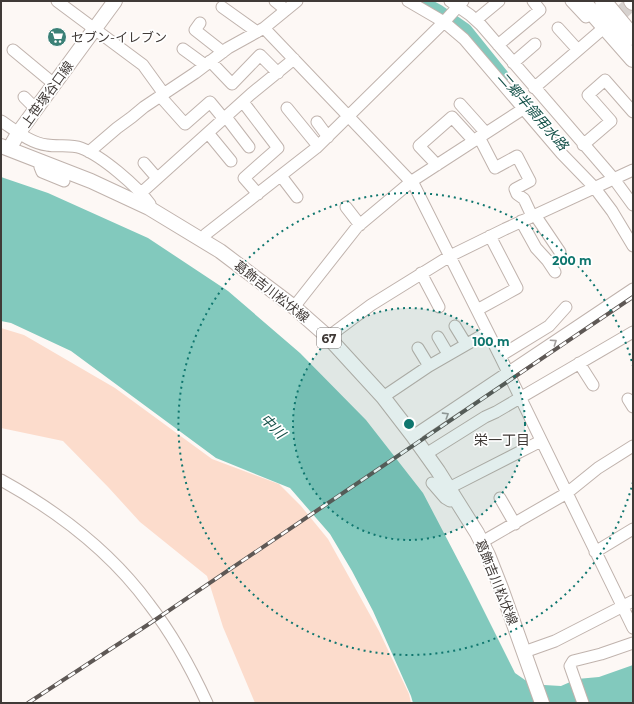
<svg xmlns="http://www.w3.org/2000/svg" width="634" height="704" font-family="Montserrat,'Noto Sans JP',sans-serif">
	<rect width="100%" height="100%" fill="#fdf8f5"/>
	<path fill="#fcdccc" d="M 1,328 L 24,335 L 115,388 L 212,459 L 279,484 L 301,506 L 328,539 L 379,631 L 409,694 L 411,703 L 255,703 L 223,627 L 207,576 L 140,522 L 109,488 L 63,441 L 1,428 Z"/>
	<path fill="#82c9bd" d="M 1,177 L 48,193 L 148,238 L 228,291 L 300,353 L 366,420 L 423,493 L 469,581 L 515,673 L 525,680 L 544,685 L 561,686 L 577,679 L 599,677 L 633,665 L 633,703 L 413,703 L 411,696 L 373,611 L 352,571 L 330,534 L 290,488 L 216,458 L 71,351 L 11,323 L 1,321 Z"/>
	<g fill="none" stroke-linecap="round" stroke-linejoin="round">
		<path stroke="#82c9bd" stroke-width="14" d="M 419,1 L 439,12 L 465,30 L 502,76"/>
		<path stroke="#d7d2cf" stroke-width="16" stroke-dasharray="16 8" stroke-linecap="butt" d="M 623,1 L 633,12"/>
		<g stroke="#c0b3ad" stroke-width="13">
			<path id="minor" d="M 57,1 L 143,65 L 164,94
				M 275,1 L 286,10
				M 408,1 L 444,22 L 464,39 L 562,154 L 594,187 L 612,211 L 633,246
				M 450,1 L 470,15 L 481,25 L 614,179 L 633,205
				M 571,1 L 586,17
				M 222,7 L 257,32
				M 476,20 L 499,1
				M 200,23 L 195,30 L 223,52
				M 264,28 L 414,185 L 500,356 L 633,628
				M 558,28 L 578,50
				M 498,45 L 540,10 L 533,1
				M 183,49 L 205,65
				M 13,50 L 54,84
				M 210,61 L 232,84 L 260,55 L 278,73
				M 513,63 L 535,44
				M 534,88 L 599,32
				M 160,96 L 185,124 L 210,102 L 224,119
				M 24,97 L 36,109
				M 243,102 L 278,148 L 244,178 L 258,194
				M 460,104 L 486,133
				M 287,108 L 318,146
				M 226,117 L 249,147
				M 1,121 C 15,130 30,143 47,145 C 58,147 71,144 81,148 C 102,156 137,186 150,204 L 149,208
				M 317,122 L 328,137
				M 208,133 L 231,161
				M 479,137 L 495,168 L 517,156 L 530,181 L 515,189 L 517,194 L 524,199 L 532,216
				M 583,145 L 611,121 L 588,95 L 605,80 L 633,112
				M 89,152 L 117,128 L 132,117 L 144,107 L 195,73 L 228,48 L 264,28 L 297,1
				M 42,161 L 40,167 L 42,172 L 64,181
				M 144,163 L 157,178
				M 437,165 L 419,146 L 452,117 L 474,141
				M 281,176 L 297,197
				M 141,193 L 251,94 L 294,59
				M 346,207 L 360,225
				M 535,215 L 560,252
				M 521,221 L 536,248 L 547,260 L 555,272
				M 202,240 L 206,234 L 316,148 L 444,22 L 463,1
				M 421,273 L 439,307
				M 294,307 L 357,227 L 412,181 L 523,109
				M 477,310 L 517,288 L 490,236
				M 455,326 L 466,344
				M 328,337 L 371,305 L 450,256 L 505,229 L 633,170
				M 438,337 L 448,354
				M 418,348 L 429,366
				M 500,356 L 549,326 L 566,307
				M 579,363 L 593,385
				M 383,397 L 429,366 L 488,332
				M 628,399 L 633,407
				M 413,436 L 633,289
				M 426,454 L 485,417 L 496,412 L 633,332
				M 1,480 C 57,511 111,552 149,604 C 173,635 191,668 207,703
				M 432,483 L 445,498 L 450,501 L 456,498
				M 449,488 L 541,441
				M 500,498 L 515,524
				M 482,542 L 567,493 L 598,468 L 633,446
				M 595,552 L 633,529
				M 524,652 L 555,641 L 633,601
				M 583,703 L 570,666 L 573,661 L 601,654 L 633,643"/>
		</g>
		<g stroke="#c0b3ad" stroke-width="16">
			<path id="major" d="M 1,146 L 91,181 L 149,208 L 220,251 L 294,307 L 328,337 L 383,397 L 413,436 L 438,471 L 477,533 L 488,555 L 501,588 L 542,703
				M 9,149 L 19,132 L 115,1"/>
		</g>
		<g stroke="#c0b3ad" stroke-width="18">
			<path id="highway" d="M 582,1 L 633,59
				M 603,1 L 633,37
				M 632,1 L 633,2"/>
		</g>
		<use href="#minor" stroke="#fff" stroke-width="11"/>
		<use href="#major" stroke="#fff" stroke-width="14"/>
		<use href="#highway" stroke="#fff" stroke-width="16"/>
		<g stroke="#5e5855" stroke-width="4">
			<path id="rail" d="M 28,703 L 149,624 L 633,297"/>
		</g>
		<use href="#rail" stroke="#fff" stroke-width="2.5" stroke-dasharray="8" stroke-linecap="butt"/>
	</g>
	<defs><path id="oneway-chevron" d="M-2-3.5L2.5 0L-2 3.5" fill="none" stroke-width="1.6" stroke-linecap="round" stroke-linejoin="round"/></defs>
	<g stroke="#a09c9b">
		<use href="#oneway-chevron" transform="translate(554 342) rotate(-34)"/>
		<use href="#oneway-chevron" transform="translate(446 415) rotate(-32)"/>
	</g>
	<circle cx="409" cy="424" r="116" fill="#0f766e" fill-opacity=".12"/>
	<g fill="none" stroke="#0f766e" stroke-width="2" stroke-dasharray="2 4">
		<circle cx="409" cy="424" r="116"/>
		<path d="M633 482A231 231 0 1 1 633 366"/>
	</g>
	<defs>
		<g id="supermarket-disc" transform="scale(1)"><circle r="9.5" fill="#3b8076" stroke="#fff"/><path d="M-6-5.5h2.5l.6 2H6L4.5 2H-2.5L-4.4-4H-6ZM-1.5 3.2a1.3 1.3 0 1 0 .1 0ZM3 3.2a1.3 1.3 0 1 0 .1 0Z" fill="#fff"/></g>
	</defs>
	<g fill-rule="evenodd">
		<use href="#supermarket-disc" x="57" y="37"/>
	</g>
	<g text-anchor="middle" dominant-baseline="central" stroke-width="3.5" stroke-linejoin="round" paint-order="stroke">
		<rect fill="#fff" stroke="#797573" stroke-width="1" x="317" y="328" width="24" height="20" rx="3"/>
		<g font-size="12" font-weight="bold" fill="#403a37">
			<text x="329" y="338">67</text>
		</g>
		<g font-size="13" fill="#403a37" stroke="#fff" text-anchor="start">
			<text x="71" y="37">セブン-イレブン</text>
		</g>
		<g font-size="13" fill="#403a37" stroke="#fff">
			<text transform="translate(47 94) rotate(-54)">上笹塚谷口線</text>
			<text transform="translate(272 291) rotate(38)">葛飾吉川松伏線</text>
			<text transform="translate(497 582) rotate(68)">葛飾吉川松伏線</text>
		</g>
		<g font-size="14" font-style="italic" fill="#16524a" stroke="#fff">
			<text transform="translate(533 111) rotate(49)">二郷半領用水路</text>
			<text transform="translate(273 426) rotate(45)">中川</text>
		</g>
		<g font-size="14" fill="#403a37" stroke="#fff">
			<text x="502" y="440">栄一丁目</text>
		</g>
	</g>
	<circle cx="409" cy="424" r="6" fill="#0f766e" stroke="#fff" stroke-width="2"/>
	<g font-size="12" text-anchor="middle" font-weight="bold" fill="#0f766e" stroke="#fff" stroke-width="3.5" stroke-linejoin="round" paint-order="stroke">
		<text x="572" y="265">200 m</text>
		<text x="491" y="346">100 m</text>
	</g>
	<rect width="634" height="704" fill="none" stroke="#403a37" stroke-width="4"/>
</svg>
